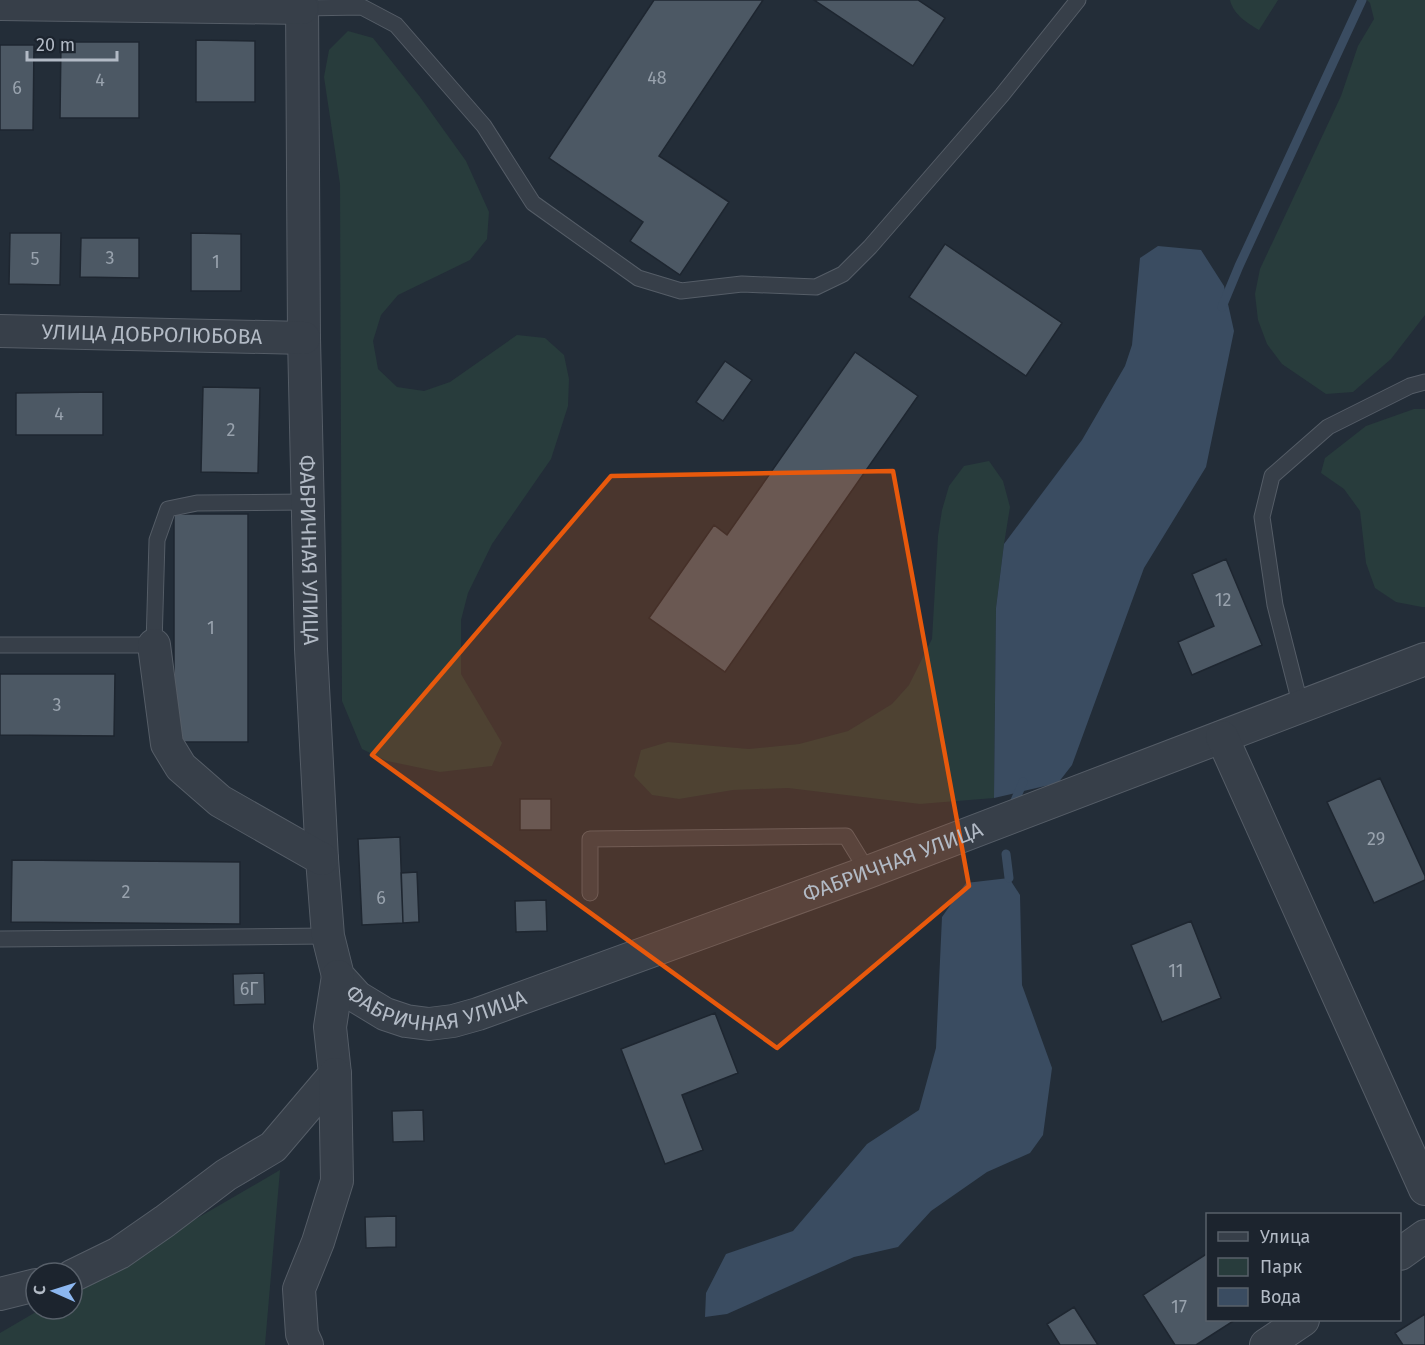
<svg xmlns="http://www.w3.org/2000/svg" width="1425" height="1345" font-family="'Fira Sans',sans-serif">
	<rect width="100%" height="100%" fill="#232d38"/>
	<path fill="#283c3c" d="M 1230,0 L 1278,0 L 1259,30 C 1247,23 1233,14 1230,0 Z
		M 1367,0 L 1425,0 L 1425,315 L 1391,359 L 1353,392 L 1326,394 L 1282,364 L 1267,344 L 1258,320 L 1255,294 L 1260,269 L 1341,96 L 1358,46 L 1374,19 L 1370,3 Z
		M 348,31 L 373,38 L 420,97 L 466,161 L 489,212 L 487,239 L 470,260 L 398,295 L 381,315 L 373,341 L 378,369 L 397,387 L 424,391 L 450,382 L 517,335 L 545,338 L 564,355 L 569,379 L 568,406 L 551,459 L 492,544 L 468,593 L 461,620 L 461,674 L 502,743 L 492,766 L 440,772 L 387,761 L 362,749 L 342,701 L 340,184 L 324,77 L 329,50 Z
		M 1414,409 L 1425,409 L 1425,607 L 1422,607 L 1396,602 L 1375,588 L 1366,563 L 1360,511 L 1344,489 L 1321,473 L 1325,458 L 1366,426 Z
		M 989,461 L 1003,481 L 1010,507 L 1004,544 L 996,608 L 994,798 L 920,804 L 788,788 L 733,790 L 679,799 L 652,795 L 634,776 L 641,750 L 668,742 L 749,749 L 799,744 L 848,731 L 892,704 L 909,685 L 932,639 L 938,536 L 942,510 L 949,486 L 964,466 Z
		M 280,1170 L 265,1345 L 0,1345 L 0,1333 L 41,1309 L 72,1309 L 72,1291 Z"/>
	<path fill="#3a4c61" d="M 1158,246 L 1201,250 L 1224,286 L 1234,331 L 1206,467 L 1144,568 L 1072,765 L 1058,783 L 994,798 L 996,608 L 1004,544 L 1082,440 L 1125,366 L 1132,345 L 1140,258 Z
		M 1009,878 L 1020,895 L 1022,985 L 1052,1068 L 1043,1135 L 1030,1153 L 987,1172 L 931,1211 L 898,1247 L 854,1257 L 727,1314 L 705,1317 L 706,1293 L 726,1254 L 793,1231 L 867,1144 L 919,1110 L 936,1048 L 942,917 L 966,883 Z"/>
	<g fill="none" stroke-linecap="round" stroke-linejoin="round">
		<path stroke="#3a4c61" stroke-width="9" d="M 1222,307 L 1239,266 L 1362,0
			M 1011,810 L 1023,782
			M 1006,854 L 1009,878"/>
	</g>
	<path fill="#4c5864" stroke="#1e2630" stroke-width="1.5" d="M 654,0 L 763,0 L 659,156 L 729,202 L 680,275 L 630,241 L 643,222 L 549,158 Z
		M 814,0 L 918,0 L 945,18 L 913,66 Z
		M 196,40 L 255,41 L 255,102 L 196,102 Z
		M 61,42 L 139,42 L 139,118 L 60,118 Z
		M 0,45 L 34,45 L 33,130 L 0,130 Z
		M 10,233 L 61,233 L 60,285 L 9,284 Z
		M 191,233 L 241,234 L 241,291 L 191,291 Z
		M 81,238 L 139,238 L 139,278 L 80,277 Z
		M 945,244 L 1062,323 L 1026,376 L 909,297 Z
		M 855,352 L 918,396 L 725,672 L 649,618 L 714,525 L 727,535 Z
		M 725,361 L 752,380 L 723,421 L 696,402 Z
		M 203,387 L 260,388 L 258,473 L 201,472 Z
		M 103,392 L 103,435 L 16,435 L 16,393 Z
		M 174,514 L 248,514 L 248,742 L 174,742 Z
		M 1226,559 L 1262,645 L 1192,675 L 1178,642 L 1214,626 L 1192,574 Z
		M 0,674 L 115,674 L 114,736 L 0,735 Z
		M 1380,778 L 1425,876 L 1425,880 L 1374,903 L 1327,802 Z
		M 520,799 L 551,799 L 551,830 L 520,830 Z
		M 400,837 L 403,923 L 362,925 L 358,839 Z
		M 12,860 L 240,862 L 240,924 L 11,922 Z
		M 417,872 L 419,922 L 403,923 L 401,873 Z
		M 546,900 L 547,931 L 516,932 L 515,901 Z
		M 1191,921 L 1221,998 L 1162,1022 L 1131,945 Z
		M 264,973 L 265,1004 L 234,1005 L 233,974 Z
		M 715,1013 L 738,1073 L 682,1095 L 703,1150 L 665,1164 L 621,1049 Z
		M 423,1110 L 424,1141 L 393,1142 L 392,1111 Z
		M 396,1216 L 396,1247 L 366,1248 L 365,1217 Z
		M 1208,1253 L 1208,1320 L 1235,1320 L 1196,1345 L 1175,1345 L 1143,1295 Z
		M 1074,1307 L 1098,1345 L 1060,1345 L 1047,1324 Z
		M 1425,1314 L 1425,1345 L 1403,1345 L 1395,1333 Z"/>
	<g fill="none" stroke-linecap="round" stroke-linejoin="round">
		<g stroke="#555d67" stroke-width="17">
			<path id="service" d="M 302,8 L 362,7 L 396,25 L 484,126 L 533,203 L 638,278 L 681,291 L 742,284 L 816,287 L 843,274 L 870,247 L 1002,95 L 1078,0
				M 0,645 L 154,645 L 157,540 L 168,509 L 197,503 L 308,502
				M 1301,707 L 1275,605 L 1262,517 L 1272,476 L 1328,427 L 1410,386 L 1425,382
				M 590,893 L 590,839 L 846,836 L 868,872
				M 0,939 L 328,936"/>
		</g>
		<g stroke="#555d67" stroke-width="34">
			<g id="minor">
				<path id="s1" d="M 302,0 L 304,338 L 311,649 L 322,859 L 328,936 L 338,976 L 357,997 L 385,1014 L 406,1021 L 429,1024 L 453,1021 L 478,1014 L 868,872 L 1425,659"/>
				<path d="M 0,4 L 302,8"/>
				<path id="s2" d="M 0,331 L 304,338"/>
				<path d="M 154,645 L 167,744 L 181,767 L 220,801 L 322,859"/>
				<path d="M 1222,737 L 1425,1189"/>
				<path d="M 1400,1254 L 1425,1236"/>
				<path d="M 72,1276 L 119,1253 L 165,1221 L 226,1175 L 273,1147 L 335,1074 L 330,1027 L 338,976"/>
				<path d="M 0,1294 L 36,1285"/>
				<path d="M 307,1345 L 302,1334 L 299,1289 L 318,1242 L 337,1181 L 335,1074"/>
				<path d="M 1266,1345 L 1303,1320"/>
			</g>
		</g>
		<use href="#service" stroke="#373f49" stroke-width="15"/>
		<use href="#minor" stroke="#373f49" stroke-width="32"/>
	</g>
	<path fill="#e8590c" fill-opacity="0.2" stroke="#e8590c" stroke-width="4.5" stroke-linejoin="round" d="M 893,471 L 969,886 L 777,1048 L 372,755 L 611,476 Z"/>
	<g text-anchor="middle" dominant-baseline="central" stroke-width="4.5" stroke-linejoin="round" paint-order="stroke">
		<g font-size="18" fill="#98a2ad">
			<text x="657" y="78">48</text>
			<text x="100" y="80">4</text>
			<text x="17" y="88">6</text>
			<text x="110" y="258">3</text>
			<text x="35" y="259">5</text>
			<text x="216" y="262">1</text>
			<text x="59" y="414">4</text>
			<text x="231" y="430">2</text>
			<text x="1223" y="600">12</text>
			<text x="211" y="628">1</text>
			<text x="57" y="705">3</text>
			<text x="1376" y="839">29</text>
			<text x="126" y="892">2</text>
			<text x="381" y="898">6</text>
			<text x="1176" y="971">11</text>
			<text x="249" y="989">6Г</text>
			<text x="1179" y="1307">17</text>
		</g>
		<g font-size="21" fill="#b2bac5" stroke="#1c242e">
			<text stroke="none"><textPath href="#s2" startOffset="152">УЛИЦА ДОБРОЛЮБОВА</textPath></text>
			<text stroke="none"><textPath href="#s1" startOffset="550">ФАБРИЧНАЯ УЛИЦА</textPath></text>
			<text stroke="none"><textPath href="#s1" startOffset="1576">ФАБРИЧНАЯ УЛИЦА</textPath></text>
			<text stroke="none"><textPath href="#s1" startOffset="1090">ФАБРИЧНАЯ УЛИЦА</textPath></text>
		</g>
	</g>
	<rect x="1206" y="1213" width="195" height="108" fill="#1c242e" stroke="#58606a" stroke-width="1.5"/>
	<rect x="1218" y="1232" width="30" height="9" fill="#373f49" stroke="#58606a" stroke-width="1.5"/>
	<text x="1260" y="1243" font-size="18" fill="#b2bac5">Улица</text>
	<rect x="1218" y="1258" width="30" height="18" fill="#283c3c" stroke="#58606a" stroke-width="1.5"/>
	<text x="1260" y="1273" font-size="18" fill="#b2bac5">Парк</text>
	<rect x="1218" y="1288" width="30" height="18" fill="#3a4c61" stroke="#58606a" stroke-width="1.5"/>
	<text x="1260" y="1303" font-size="18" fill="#b2bac5">Вода</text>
	<g transform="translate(54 1291) rotate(273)"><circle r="28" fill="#1c242e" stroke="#58606a" stroke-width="1.5"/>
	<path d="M0-4.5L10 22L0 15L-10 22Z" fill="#8cb7f0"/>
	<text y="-9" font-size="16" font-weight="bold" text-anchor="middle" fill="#b2bac5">С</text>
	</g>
	<path d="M27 51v9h90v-9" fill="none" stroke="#b2bac5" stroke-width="3"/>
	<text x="36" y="51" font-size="18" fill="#b2bac5" stroke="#1c242e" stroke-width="4.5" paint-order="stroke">20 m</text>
</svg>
